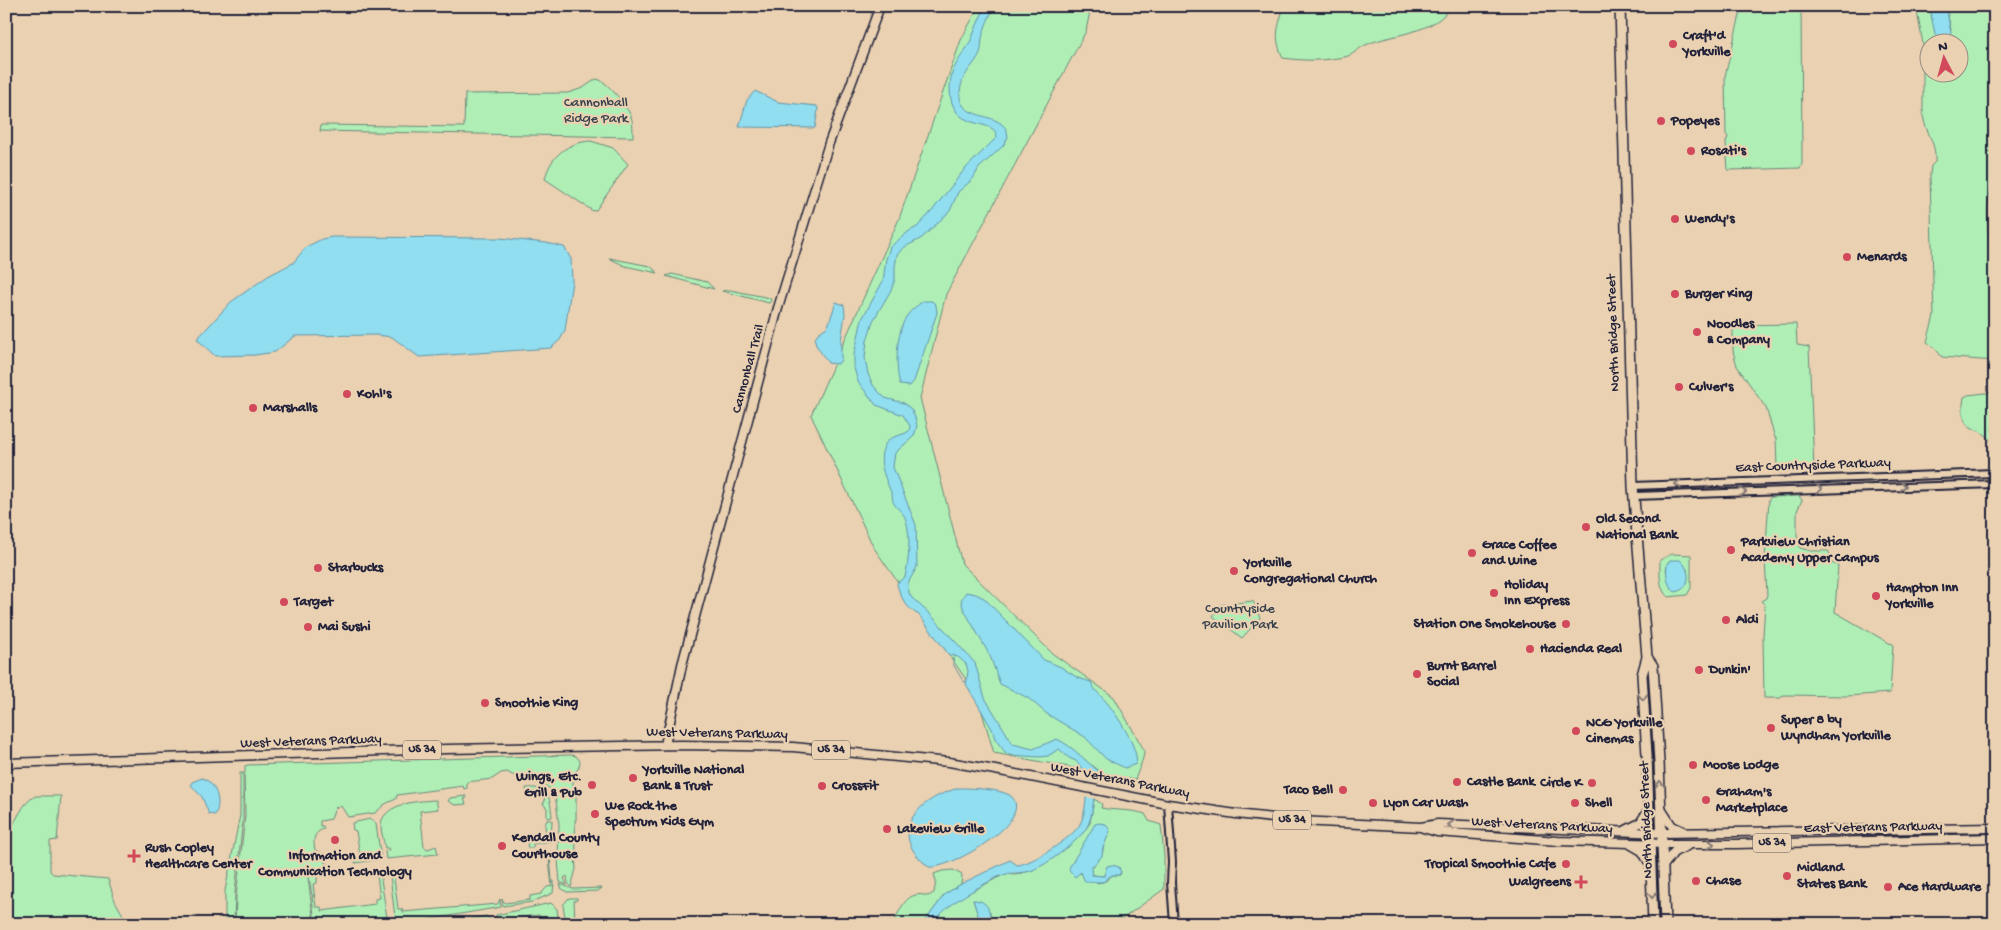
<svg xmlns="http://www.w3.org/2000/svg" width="2001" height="930" font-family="'Gochi Hand',sans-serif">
	<rect width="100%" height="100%" fill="#e9d1b1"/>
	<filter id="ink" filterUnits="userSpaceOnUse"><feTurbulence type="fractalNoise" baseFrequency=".02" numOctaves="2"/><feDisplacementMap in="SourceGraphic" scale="10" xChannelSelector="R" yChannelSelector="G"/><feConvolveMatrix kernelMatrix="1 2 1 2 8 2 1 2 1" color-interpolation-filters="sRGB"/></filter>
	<g filter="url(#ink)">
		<path fill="#afefb6" stroke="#688878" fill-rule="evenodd" d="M 979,6 L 1091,6 L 1086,31 L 946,294 L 920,398 L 962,564 L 1053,654 L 1114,697 L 1144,750 C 1144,761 1138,769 1135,780 L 1103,774 L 1092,765 L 1085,770 L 994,753 L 977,695 L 874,548 L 811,415 L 899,219 L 961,40 Z
			M 1284,6 L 1450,6 C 1438,33 1391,34 1368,44 C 1359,47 1353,56 1344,57 C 1321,61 1306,61 1283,58 C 1273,36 1278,28 1284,6 Z
			M 1740,6 L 1801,6 L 1802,164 L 1800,168 L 1728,170 L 1726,142 L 1728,137 L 1726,134 L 1725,76 L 1740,15 Z
			M 1916,6 L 1933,6 L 1935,33 L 1941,37 L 1951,30 L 1946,6 L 1995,6 L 1995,182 C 1979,203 1993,262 1995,288 C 1996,312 1995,337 1995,361 L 1942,357 L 1935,348 L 1927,342 L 1934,316 L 1930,175 L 1931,166 L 1935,162 C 1937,144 1926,133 1923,116 L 1923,44 ZM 1928,42 L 1958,42 L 1958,72 L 1928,72 Z
			M 596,79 C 606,79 627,107 631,116 C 633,123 633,130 633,137 L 320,131 L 321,125 L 464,127 L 465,94 L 568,93 L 583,88 Z
			M 591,141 L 613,148 L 628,164 L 596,210 L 593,211 L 545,179 C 550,156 568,142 591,141 Z
			M 609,258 L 650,266 L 658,273 L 625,266 Z
			M 672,274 L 707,282 L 714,289 L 666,276 Z
			M 730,290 L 770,298 L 771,301 L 769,303 L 722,291 Z
			M 1796,324 L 1797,345 L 1809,347 L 1814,470 L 1779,472 L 1777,468 L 1776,438 L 1775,438 L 1766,408 L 1737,366 L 1733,351 L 1733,325 Z
			M 1995,392 L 1995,418 L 1992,429 L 1995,434 L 1995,447 C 1982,420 1957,439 1964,397 L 1968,395 Z
			M 1799,496 L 1802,500 L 1797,511 L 1797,536 L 1800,548 L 1811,551 L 1828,551 L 1831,556 L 1831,563 L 1838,565 L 1835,612 L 1889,643 L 1893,644 L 1890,693 L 1847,696 L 1785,695 L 1780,698 L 1764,698 L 1763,636 L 1765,605 L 1761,601 L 1766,598 L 1767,595 L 1765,559 L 1769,499 L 1771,497 Z
			M 1672,554 L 1691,555 L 1691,588 L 1687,595 L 1668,597 C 1658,588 1660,572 1660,560 ZM 1670,560 L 1687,569 L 1687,583 L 1666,571 L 1667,564 Z
			M 1253,601 L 1260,618 L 1242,638 L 1213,616 L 1220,605 Z
			M 571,755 L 576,756 L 580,761 L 579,767 L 573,776 L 573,787 L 576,787 L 576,790 L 573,790 L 573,793 L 576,793 L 576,820 L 575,820 L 576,855 L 575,855 L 576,869 L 571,887 L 568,883 L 567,876 L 564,878 L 567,885 L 560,882 L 558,860 L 559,824 L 556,801 L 552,790 L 543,784 L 524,781 L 507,772 L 501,773 L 492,779 L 467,782 L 467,788 L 464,789 L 463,786 L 397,795 L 396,799 L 385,804 L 375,813 L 348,817 L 341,806 L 335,808 L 331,819 L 320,821 L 320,826 L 323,826 L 324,829 C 313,832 313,841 315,850 L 323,854 L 325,863 L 332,866 L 307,870 L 314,924 L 235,924 L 236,897 L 245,816 L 244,773 L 245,773 L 245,766 L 248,765 Z
			M 240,773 L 243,773 L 243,819 L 235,892 L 234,924 L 225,924 L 225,891 L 240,815 Z
			M 526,788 C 550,786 550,799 552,817 L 547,818 L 547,808 L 543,804 L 545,801 L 542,791 L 527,793 Z
			M 36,796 L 61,796 L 57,840 L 50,841 L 50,871 L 53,874 L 108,879 L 115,901 L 128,924 L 6,924 L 6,833 C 18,822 21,802 36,796 Z
			M 466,796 L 466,799 L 464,799 L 466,804 L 455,805 L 448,801 L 450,798 Z
			M 1094,799 L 1102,804 L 1101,808 C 1116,811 1130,809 1145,814 L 1149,821 L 1161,825 L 1164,856 L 1164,889 L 1115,924 L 990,924 L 990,912 L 973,900 L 981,924 L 932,924 L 941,912 L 957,899 L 1005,874 L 1015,875 L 1033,870 L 1055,856 L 1082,834 L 1090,823 ZM 1095,824 C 1106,846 1108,849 1091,868 L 1092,875 L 1104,876 L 1106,869 L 1121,872 L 1120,875 L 1112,875 C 1105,885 1096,883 1085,881 L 1084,875 L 1080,873 Z
			M 436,800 L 438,809 L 420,811 L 424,847 L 428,849 L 436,846 L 438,854 L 386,859 L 385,851 L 389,850 L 388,848 L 385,848 C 384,841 379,827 382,820 C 390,802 420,801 436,800 Z
			M 370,819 L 374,821 L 376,824 L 381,859 L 355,863 L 360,855 L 356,831 L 353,830 L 352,823 Z
			M 547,820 L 552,820 L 551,841 L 533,844 L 533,848 L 528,848 L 527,842 L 535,841 L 537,836 L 546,835 L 545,825 Z
			M 548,856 L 550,857 L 552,881 L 554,881 L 553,893 L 532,902 L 503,906 L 502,899 L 505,903 L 530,900 L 530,896 L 541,894 L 547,887 L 552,886 L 549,859 L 546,858 Z
			M 317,870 L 317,883 L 313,884 L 316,907 L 321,907 L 322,911 L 375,904 L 375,899 L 380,898 L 377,875 L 373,876 L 372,873 L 380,873 L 387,918 L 386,922 L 382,924 L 315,924 L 312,897 L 314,896 L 312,895 L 308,871 Z
			M 953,870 L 962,875 L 961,884 L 945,894 L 923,924 L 893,924 C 901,908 907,889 928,896 L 934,893 L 936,881 L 934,874 L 942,871 Z
			M 392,871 L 396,872 L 398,877 L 394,878 L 398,909 L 402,909 L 403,912 L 498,904 L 500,899 L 501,907 L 420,921 L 400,922 L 395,917 L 390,875 Z
			M 560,884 L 573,889 L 602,888 L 598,891 L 567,892 L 562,889 Z
			M 569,898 L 577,898 L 577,900 L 574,901 L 575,924 L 566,924 L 563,905 Z
			M 551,903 L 557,909 L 559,924 L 545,924 L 544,918 L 540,919 L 539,915 L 505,919 L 505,924 L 495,922 L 496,915 Z
			M 486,916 L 489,918 L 490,924 L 444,924 Z"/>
		<path fill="#90deef" stroke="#6493a7" d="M 986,6 L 996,6 C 989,15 985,27 982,38 C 981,42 982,48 980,53 C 975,65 964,72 961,86 C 951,126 1007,107 1008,137 L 1003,146 L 979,168 L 973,179 L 958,192 L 950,211 L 922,238 L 903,248 L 897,255 L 895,266 L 895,280 L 891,290 L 873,321 L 867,341 L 865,358 L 868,374 L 873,385 L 879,392 L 885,398 L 904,403 L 911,409 L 915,417 L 917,426 L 914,436 L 895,453 L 893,467 L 916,525 L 917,567 L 908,583 L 909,593 L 912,598 L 931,615 L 975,663 L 985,698 L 1013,744 L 1033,749 L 1057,739 C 1076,748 1086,763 1103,774 C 1089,791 1098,817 1082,834 C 1071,846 1048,864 1033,870 C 1023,874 1012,872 1003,875 C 996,877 989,882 983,885 C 963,896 946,906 932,924 L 923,924 L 945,894 L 961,884 L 1010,860 L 1017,865 C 1032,864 1071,838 1079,826 C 1087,813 1086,791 1088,776 L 1076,761 L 1069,758 L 1059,749 L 1048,756 L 1040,757 L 1010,755 L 1005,752 L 995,739 L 992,729 L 966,684 L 968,671 L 966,664 L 958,657 L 949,655 L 919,615 C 907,609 900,597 897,584 L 898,582 L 905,577 C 909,560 911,537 906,520 C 904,513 899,511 895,505 C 892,502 893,499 892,495 C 886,479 875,460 886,443 C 890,436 902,436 909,431 L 910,426 L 903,415 L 876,405 L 858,382 L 854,368 L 854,355 L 862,319 L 883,281 L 886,259 L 890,247 L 908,232 L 917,227 L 932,211 L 964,170 L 997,137 C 996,116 949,135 950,87 C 950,65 964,56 972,38 C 976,27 980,17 986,6 Z
			M 1933,6 L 1946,6 L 1951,33 C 1947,39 1940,38 1935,34 L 1931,15 Z
			M 755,91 L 778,102 L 817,106 L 818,110 L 815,128 L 739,127 L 747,100 Z
			M 332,237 L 500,238 L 546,243 L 564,247 L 571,259 L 572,281 L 565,330 L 560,340 L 551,348 L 419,357 L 392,337 L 376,335 L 295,336 L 275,352 L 255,355 L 215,356 L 197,339 L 231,302 L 268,276 L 293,263 L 306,247 L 322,239 Z
			M 923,301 L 932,301 L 936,305 L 937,313 L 914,381 L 910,386 L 900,385 C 895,367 896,334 906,317 C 910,310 917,306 923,301 Z
			M 836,302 L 844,305 L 845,314 L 841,341 L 841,360 L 838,364 L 828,363 L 816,345 L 815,340 L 817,334 L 828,326 Z
			M 1670,560 L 1680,560 C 1691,569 1692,589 1675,592 C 1666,585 1666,574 1667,564 Z
			M 966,592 L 976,594 L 984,598 L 1044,660 L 1061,667 L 1078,678 L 1091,682 C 1094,691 1102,696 1108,704 C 1117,715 1140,750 1136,764 L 1125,768 L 1106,759 L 1085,737 L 1047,714 L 1028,698 L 1000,684 L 990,656 L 963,608 L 961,600 Z
			M 202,778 C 216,782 222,803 215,815 L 209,814 L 202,797 L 191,785 L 192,782 Z
			M 959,788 C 971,788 1004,789 1012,797 C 1034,822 949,870 929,867 C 885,833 917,799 959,788 Z
			M 1099,823 L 1106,824 L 1110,831 L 1103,848 L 1102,856 L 1091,868 L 1092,875 L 1104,876 L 1107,866 L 1112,865 L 1119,867 L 1121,872 L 1119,875 L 1112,875 L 1103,882 L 1085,882 L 1081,872 L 1075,877 L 1070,872 L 1069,868 L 1095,824 Z
			M 973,900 C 988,900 991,911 990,924 L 981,924 Z"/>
		<path fill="#e9d1b1" d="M 1085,779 L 1101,782 L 1097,799 L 1083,797 Z"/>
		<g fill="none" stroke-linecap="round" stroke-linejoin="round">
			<path stroke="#6493a7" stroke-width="1" d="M 954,655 L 953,664 L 963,681 L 967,682"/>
			<g stroke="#22223b" stroke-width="10">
				<path id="minor" d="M 1633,486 L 1995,473
					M 1634,496 L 1995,484
					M 1168,804 L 1172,862 L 1171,883 L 1174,924"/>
			</g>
			<g stroke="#22223b" stroke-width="11">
				<path id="major" d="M 665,745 L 682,665 L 778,308 L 829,143 L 880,6
					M 6,763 L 447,749 L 682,745 L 793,747 L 949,762 L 995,770 L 1168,804 L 1236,814 L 1300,821 L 1421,827 L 1438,824 L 1662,833 L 1995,828
					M 1661,809 L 1672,826 L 1683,831
					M 1423,828 L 1437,832 L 1558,841 L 1667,844 L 1737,844 L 1995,838
					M 1626,830 L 1640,823 L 1649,809
					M 1630,844 L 1642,851 L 1651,866
					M 1663,866 L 1674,852 L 1687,846"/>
			</g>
			<g stroke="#22223b" stroke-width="12">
				<path id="highway" d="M 1620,6 L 1633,486 L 1647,657 L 1642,675 L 1647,755 L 1653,924
					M 1647,657 L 1653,666 L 1659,762 L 1665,924"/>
			</g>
			<use href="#minor" stroke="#e9d1b1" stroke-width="6"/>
			<use href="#major" stroke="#e9d1b1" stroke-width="8"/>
			<use href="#highway" stroke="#e9d1b1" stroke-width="9"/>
		</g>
		<defs><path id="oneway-chevron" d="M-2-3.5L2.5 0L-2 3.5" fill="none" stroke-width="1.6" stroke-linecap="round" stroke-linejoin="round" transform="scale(1.25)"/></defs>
		<g stroke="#867a76">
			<use href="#oneway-chevron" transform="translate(1678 484) rotate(177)"/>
			<use href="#oneway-chevron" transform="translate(1903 486) rotate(-2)"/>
			<use href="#oneway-chevron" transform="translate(1819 489) rotate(-2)"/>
			<use href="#oneway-chevron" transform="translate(1743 492) rotate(-2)"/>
			<use href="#oneway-chevron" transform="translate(1643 697) rotate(86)"/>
			<use href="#oneway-chevron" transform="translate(1660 784) rotate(-92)"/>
			<use href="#oneway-chevron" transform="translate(1451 825) rotate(-177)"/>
			<use href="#oneway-chevron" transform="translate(1711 844)"/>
			<use href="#oneway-chevron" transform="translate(1652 895) rotate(88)"/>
		</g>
	</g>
	<g fill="#d1495b" stroke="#e9d1b1" stroke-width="2">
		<circle cx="1673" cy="44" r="5"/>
		<circle cx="1661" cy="121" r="5"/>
		<circle cx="1691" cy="151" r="5"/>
		<circle cx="1675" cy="219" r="5"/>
		<circle cx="1847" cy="257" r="5"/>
		<circle cx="1675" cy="294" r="5"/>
		<circle cx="1697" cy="332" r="5"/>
		<circle cx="1679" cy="387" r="5"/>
		<circle cx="347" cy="394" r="5"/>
		<circle cx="253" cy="408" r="5"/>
		<circle cx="1586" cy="527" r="5"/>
		<circle cx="1731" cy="550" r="5"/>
		<circle cx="1472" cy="553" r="5"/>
		<circle cx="318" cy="568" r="5"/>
		<circle cx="1234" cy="571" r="5"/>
		<circle cx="1494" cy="593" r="5"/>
		<circle cx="1876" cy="596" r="5"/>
		<circle cx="284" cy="602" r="5"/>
		<circle cx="1726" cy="620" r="5"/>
		<circle cx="1566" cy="624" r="5"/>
		<circle cx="308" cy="627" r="5"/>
		<circle cx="1530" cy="649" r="5"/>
		<circle cx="1699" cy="670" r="5"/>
		<circle cx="1417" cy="674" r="5"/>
		<circle cx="485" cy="703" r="5"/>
		<circle cx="1771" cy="728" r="5"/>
		<circle cx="1576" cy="731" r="5"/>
		<circle cx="1693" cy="765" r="5"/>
		<circle cx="633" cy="778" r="5"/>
		<circle cx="1457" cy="782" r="5"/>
		<circle cx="1592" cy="783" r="5"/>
		<circle cx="592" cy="785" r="5"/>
		<circle cx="822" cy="786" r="5"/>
		<circle cx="1343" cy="790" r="5"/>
		<circle cx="1706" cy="800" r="5"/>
		<circle cx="1373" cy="803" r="5"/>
		<circle cx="1575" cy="803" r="5"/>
		<circle cx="595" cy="814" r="5"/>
		<circle cx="887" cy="829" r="5"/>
		<circle cx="335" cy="840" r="5"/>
		<circle cx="502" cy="846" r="5"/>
		<path d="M131.5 848.5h5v5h5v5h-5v5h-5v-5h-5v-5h5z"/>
		<circle cx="1566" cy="864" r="5"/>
		<circle cx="1787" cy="876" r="5"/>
		<circle cx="1696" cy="881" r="5"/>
		<path d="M1578.5 874.5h5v5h5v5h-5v5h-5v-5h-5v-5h5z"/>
		<circle cx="1888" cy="887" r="5"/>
	</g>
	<g text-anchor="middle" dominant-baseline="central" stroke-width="4.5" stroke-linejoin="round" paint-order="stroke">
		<g fill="#e9d1b1" stroke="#5e565e" stroke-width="1">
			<rect x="403" y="740.5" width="38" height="19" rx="4"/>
			<rect x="812" y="740.5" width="38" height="19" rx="4"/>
			<rect x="1273" y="810.5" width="38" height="19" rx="4"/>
			<rect x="1753" y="833.5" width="38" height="19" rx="4"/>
		</g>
		<g font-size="12" font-weight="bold" fill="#22223b">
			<text x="422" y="750">US 34</text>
			<text x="831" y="750">US 34</text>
			<text x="1292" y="820">US 34</text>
			<text x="1772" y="843">US 34</text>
		</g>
		<g font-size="14" font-weight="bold" fill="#22223b" stroke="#e9d1b1" text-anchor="start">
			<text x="1683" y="36">Craft'd<tspan x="1683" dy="16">Yorkville</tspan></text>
			<text x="1671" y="121">Popeyes</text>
			<text x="1701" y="151">Rosati's</text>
			<text x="1685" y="219">Wendy's</text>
			<text x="1857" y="257">Menards</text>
			<text x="1685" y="294">Burger King</text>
			<text x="1707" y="324">Noodles<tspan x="1707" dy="16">&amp; Company</tspan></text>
			<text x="1689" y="387">Culver's</text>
			<text x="357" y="394">Kohl's</text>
			<text x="263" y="408">Marshalls</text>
			<text x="1596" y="519">Old Second<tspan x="1596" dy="16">National Bank</tspan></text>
			<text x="1741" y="542">Parkview Christian<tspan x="1741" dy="16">Academy Upper Campus</tspan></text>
			<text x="1482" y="545">Grace Coffee<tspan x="1482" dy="16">and Wine</tspan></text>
			<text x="1244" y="563">Yorkville<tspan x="1244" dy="16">Congregational Church</tspan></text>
			<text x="328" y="568">Starbucks</text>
			<text x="1504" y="585">Holiday<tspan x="1504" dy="16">Inn Express</tspan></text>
			<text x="1886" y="588">Hampton Inn<tspan x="1886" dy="16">Yorkville</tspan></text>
			<text x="294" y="602">Target</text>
			<text x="1736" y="620">Aldi</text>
			<text x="1556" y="624" text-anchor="end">Station One Smokehouse</text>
			<text x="318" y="627">Mai Sushi</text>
			<text x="1540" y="649">Hacienda Real</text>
			<text x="1427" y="666">Burnt Barrel<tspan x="1427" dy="16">Social</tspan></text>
			<text x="1709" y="670">Dunkin'</text>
			<text x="495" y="703">Smoothie King</text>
			<text x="1781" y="720">Super 8 by<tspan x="1781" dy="16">Wyndham Yorkville</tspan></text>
			<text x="1586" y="723">NCG Yorkville<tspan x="1586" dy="16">Cinemas</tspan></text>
			<text x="1703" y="765">Moose Lodge</text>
			<text x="643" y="770">Yorkville National<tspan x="643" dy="16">Bank &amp; Trust</tspan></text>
			<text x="582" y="777" text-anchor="end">Wings, Etc.<tspan x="582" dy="16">Grill &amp; Pub</tspan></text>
			<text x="1467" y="782">Castle Bank</text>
			<text x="1582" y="783" text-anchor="end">Circle K</text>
			<text x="832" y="786">CrossFit</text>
			<text x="1333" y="790" text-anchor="end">Taco Bell</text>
			<text x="1716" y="792">Graham's<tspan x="1716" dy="16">Marketplace</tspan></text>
			<text x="1383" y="803">Lyon Car Wash</text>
			<text x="1585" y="803">Shell</text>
			<text x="605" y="806">We Rock the<tspan x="605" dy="16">Spectrum Kids Gym</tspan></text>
			<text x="897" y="829">Lakeview Grille</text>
			<text x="512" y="838">Kendall County<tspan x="512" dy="16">Courthouse</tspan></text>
			<text x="145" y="848">Rush Copley<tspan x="145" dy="16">Healthcare Center</tspan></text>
			<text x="335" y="856" text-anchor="middle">Information and<tspan x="335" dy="16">Communication Technology</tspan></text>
			<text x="1556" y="864" text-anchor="end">Tropical Smoothie Cafe</text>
			<text x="1797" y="868">Midland<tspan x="1797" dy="16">States Bank</tspan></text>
			<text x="1706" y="881">Chase</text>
			<text x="1571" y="882" text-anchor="end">Walgreens</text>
			<text x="1898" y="887">Ace Hardware</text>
		</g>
		<g font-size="14" fill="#37414d" stroke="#e9d1b1">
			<text x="596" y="103">Cannonball<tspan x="596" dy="16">Ridge Park</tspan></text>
			<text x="1240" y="609">Countryside<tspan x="1240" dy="16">Pavilion Park</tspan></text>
		</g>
		<g font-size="14" fill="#22223b" stroke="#e9d1b1">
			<text transform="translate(1614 333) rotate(-92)">North Bridge Street</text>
			<text transform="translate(749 369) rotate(-75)">Cannonball Trail</text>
			<text transform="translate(1813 466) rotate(-2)">East Countryside Parkway</text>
			<text transform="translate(717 734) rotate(1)">West Veterans Parkway</text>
			<text transform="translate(311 742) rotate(-2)">West Veterans Parkway</text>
			<text transform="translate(1120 781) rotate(11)">West Veterans Parkway</text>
			<text transform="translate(1647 820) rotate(-92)">North Bridge Street</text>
			<text transform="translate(1542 826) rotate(3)">West Veterans Parkway</text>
			<text transform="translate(1873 828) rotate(-1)">East Veterans Parkway</text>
		</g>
	</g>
	<rect width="2001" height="930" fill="none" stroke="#e9d1b1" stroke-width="25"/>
	<rect x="12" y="12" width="1976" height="905" fill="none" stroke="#22223b" stroke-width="2" filter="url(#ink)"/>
	<g transform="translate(1944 58) rotate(354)"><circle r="24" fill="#e9d1b1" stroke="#998b82"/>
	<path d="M0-4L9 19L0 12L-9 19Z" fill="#d1495b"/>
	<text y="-8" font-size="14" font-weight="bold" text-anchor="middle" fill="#22223b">N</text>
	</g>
</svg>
